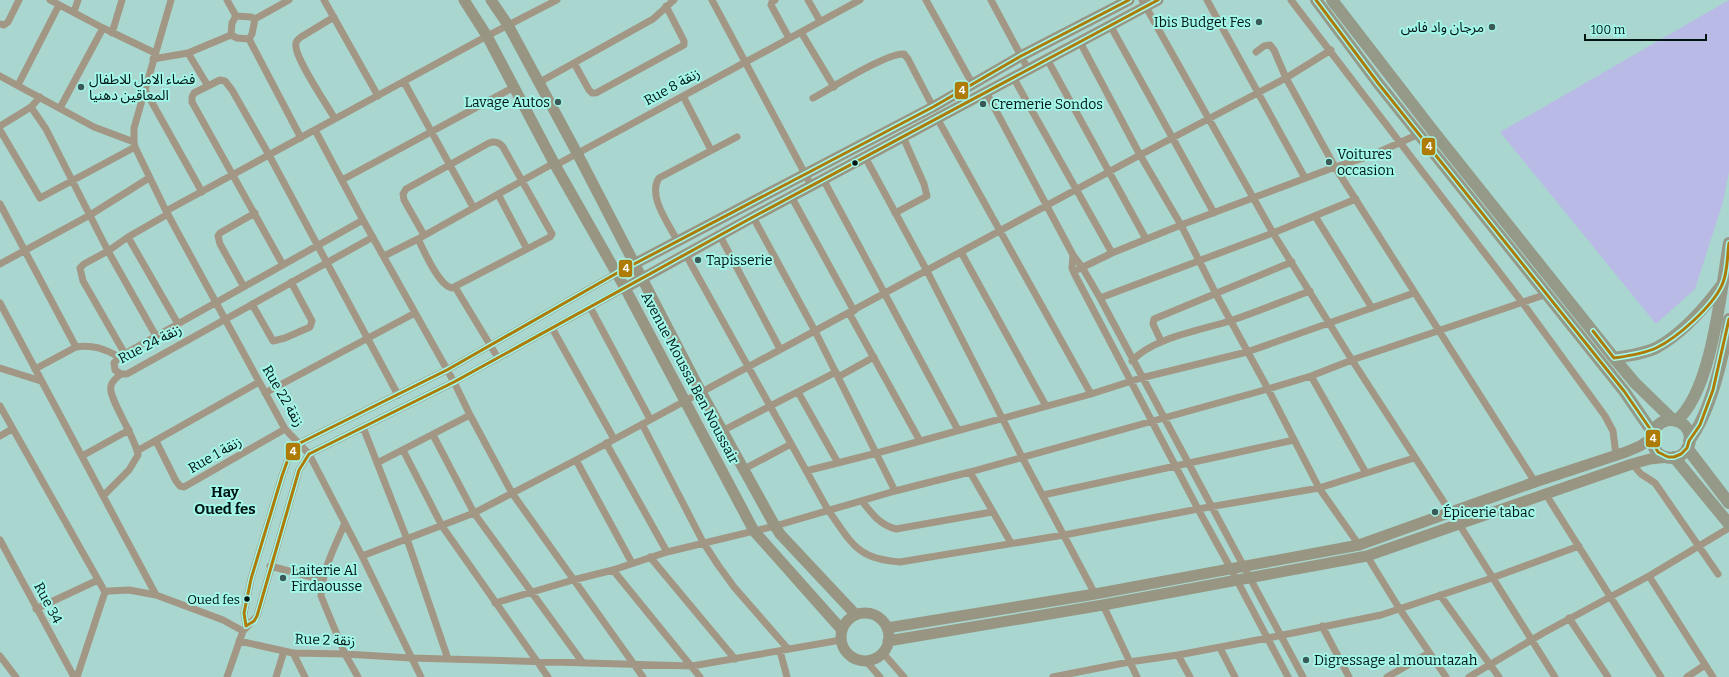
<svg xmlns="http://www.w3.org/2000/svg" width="1729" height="677" font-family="Bitter,'Noto Sans Arabic',serif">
	<rect width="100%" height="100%" fill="#a9d7cf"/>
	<path fill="#b9bae5" d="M 1729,0 L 1729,172 L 1723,202 L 1695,289 L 1656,324 L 1500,132 Z"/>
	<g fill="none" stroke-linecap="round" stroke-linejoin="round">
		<path stroke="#a29785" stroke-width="7" d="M 50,0 L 103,28 L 155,53
			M 171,0 L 134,128 L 134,142 L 135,147 L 166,211 L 285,429 L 309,454 L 362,556 L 421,677
			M 227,0 L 236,16
			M 324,0 L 378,96
			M 712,0 L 811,185
			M 775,0 L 772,2 L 771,5 L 789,38
			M 808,0 L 820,21
			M 926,0 L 973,85
			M 991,0 L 1028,69
			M 1142,0 L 1273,233 L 1352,360 L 1451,513
			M 1207,0 L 1305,178
			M 1291,0 L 1522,302 L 1605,416 L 1613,431 L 1616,455
			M 74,12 L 78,0
			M 236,16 L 251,17 L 255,19 L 252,34 L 249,39 L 237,38 L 231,35 L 232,23 Z
			M 334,17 L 301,37 C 297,40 295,42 296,47 C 297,61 327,105 335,119
			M 255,19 L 289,0
			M 0,24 L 4,25 L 8,22 L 19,0
			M 1110,25 L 1214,213
			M 801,32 L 834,87
			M 112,33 L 122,0
			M 249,39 L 301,138
			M 1080,42 L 1140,155 L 1181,225 L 1216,294 L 1268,389 L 1319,488 L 1359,545
			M 1256,52 L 1264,46 L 1270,45 L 1274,50 L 1286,78 L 1335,167 L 1535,482
			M 188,53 L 208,86
			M 153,59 L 188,53 L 231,35
			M 1047,59 L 1146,239
			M 574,63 L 589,90 L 592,93 L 596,93 L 684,45 L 684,41 L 666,6
			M 0,76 L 94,127 L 134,142
			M 1013,77 L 1112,253
			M 404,82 L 473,207
			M 538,83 L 653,19 L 674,0
			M 18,85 L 59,5
			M 145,90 L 202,192
			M 986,92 L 1073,255 L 1082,267 L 1100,298 L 1303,677
			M 683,96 L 711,150
			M 813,98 C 830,89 888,52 904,54 L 908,59 L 933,107
			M 31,107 L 46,129 L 108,251 L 156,336
			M 60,108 L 103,28
			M 937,118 L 1091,394
			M 0,126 L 31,107 L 40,97
			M 0,130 L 40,198 L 135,147
			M 315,130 L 363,220 L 454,382 L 470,415 L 512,493 L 643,677
			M 865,157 L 927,271 L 1022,457 L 1095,594
			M 556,165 L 860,0
			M 823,179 L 958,430
			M 342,180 L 514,87
			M 498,194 L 527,249
			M 791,196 L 854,311
			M 0,204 L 76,347
			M 166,211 L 487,36 L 557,0
			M 895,213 L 927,196 L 924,184 L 903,137
			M 1315,216 L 1372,308
			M 753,217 L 815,331 L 895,491
			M 363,220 L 119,357 L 114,363 L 115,370 L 121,374 L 127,374 L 373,237
			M 720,236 L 780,349
			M 128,237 L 178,324
			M 418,239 C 424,251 439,286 452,288 L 550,237 L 552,234 L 503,147 C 499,142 495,141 489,143 L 406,189 L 403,194 L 404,200 L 424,235
			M 678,242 C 669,224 647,196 659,178 L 737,137
			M 961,252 L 1046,406
			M 686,255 L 828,510 C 852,543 856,559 900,562 L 1064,535 L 1198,509 L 1319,488 L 1414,458
			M 1073,255 L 1072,268 L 1074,273 L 1198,509 L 1231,569 L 1288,677
			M 384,256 L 418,239 L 554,163
			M 0,264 L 90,215 L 149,178
			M 283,265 L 192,102 L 192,97 L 194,93 L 220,80 L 225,81 L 232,90 L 269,155 L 398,395
			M 1079,269 L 1112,253 L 1181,225 L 1335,167 L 1370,156 L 1419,134
			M 244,287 L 220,244 L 218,236 L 220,233 L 255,213
			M 455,287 L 498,358
			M 1100,298 L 1273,233 L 1356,199
			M 0,303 L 156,595
			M 252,304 L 273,341 L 285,338 L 310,327 L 312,321 L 291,282
			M 590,307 L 650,419
			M 849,313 L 920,441
			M 552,328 L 614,439
			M 1161,341 L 1153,324 L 1154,319 L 1292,262
			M 125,354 L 83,281 L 80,268 L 84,264 L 108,251 L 128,237 L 168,214
			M 1132,361 C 1152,338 1201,330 1230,321 C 1257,312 1283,301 1310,291
			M 0,368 L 41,381
			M 35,369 L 76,347 C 92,344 105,349 119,357
			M 1311,376 L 1366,473
			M 838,377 L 874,357
			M 798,392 L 838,463
			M 265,393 L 415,313
			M 0,406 L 105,592 L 77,677
			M 642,424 L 703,542 L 718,565 L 734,587 L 788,649
			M 363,427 L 407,539 L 448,659
			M 722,431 L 836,372
			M 433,435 L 474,513 L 583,663
			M 0,436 L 12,429
			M 156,441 L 176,481 L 180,486 L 184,487 L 285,429
			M 606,443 L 667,552
			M 403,450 L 442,526 L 548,677
			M 137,451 L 259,382
			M 82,456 L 129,430
			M 576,460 L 632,563
			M 377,463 L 470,415
			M 1632,464 L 1641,474 L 1655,483 L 1718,574
			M 744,469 L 791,444
			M 806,471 L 877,453 L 1091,394 L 1141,378 L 1247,352 L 1414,293
			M 970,472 L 1011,543
			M 1545,493 L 1661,677
			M 1043,495 L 1294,440
			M 103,496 L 129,470 L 138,455 C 136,437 107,397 111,386 C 112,381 117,377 121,374
			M 862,501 C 872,514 880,525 896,529 L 992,512
			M 345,523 C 335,546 322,571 321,596 L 345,654 L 358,677
			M 1459,524 L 1555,677
			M 0,540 L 74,677
			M 362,556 L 474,513 L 576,460 L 1140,155 L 1286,78 L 1331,50
			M 1367,556 L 1399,608 L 1446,677
			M 650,557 L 735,659
			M 270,566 L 323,580
			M 613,570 L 700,677
			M 1649,576 L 1713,677
			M 105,592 L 109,591 L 129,590 L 156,595 L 223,620 L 243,631
			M 1440,595 L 1499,677
			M 495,603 L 573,580 L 613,570 L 667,552 L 775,526 L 895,491 L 970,472 L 1268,389 L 1311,376 L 1352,360 L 1547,294
			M 1103,605 L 1137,677
			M 36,609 L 98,580
			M 1569,618 L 1608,677
			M 246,626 L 244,613 L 251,579 L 282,476 L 288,459 L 298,444 L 447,370 L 617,273
			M 1322,626 L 1349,677
			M 239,641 L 293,653 L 345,654 L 411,658 L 692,666 L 841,640
			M 1220,648 L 1235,677
			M 780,651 L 787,677
			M 293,653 L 305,677
			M 883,653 L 904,677
			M 1178,655 L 1190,677
			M 0,656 L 16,677
			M 866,661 L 880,677
			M 227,677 L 243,631 L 257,616 L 299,470 L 309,454 L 454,382 L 625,288
			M 276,677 L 284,651
			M 1053,677 L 1129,662 L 1178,655 L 1268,638 L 1381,615 L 1492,578 L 1579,546
			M 1387,677 L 1429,653
			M 1469,677 L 1545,632 L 1649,576 L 1729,528
			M 1687,677 L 1705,665"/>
		<path stroke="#989683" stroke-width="11" d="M 464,0 L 487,36 L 554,163 L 625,288 L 754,531 L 842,630
			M 491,0 L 508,25 L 577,153 L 701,392 L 775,526 L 780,534 L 856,615
			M 617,273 L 933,107 L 1021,56 L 1129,0
			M 625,288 L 753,217 L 1158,0
			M841 637a24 24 0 1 1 48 0a24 24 0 1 1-48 0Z
			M 887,628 L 1095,594 L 1359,545 L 1535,482 L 1626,452 L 1640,446 L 1652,438
			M 888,641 L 1103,605 L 1367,556 L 1632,464 L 1650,459 L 1668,457"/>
		<path stroke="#959a88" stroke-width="12" d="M 1316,0 L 1378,83 L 1624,391 L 1653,433
			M 1332,0 L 1433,131 L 1614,358 L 1635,383 L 1673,420
			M 1614,358 C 1628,356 1643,354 1656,348 C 1682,334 1703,310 1721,286
			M1652 439a19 19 0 1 1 38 0a19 19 0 1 1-38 0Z
			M 1676,421 C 1712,392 1721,289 1729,243
			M 1689,441 C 1711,412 1724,355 1729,319
			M 1687,448 L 1729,503
			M 1674,457 L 1729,524"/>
		<g stroke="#a3f7e9" stroke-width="6">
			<path id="bus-1" d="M 1129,0 L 1021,56 L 933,107 L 617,273 L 447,370 L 298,444 L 288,459 L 282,476 L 251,579 L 244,613 L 246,626 L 254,621 L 257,616 L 299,470 L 309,454 L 454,382 L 753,217 L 1158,0
				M 1316,0 L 1378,83 L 1624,391 L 1653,433 L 1653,443 L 1658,452 L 1668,457 L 1674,457 L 1681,454 L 1687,448 L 1689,441 L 1700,425 L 1713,390 L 1729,319
				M 1593,331 L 1614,358 C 1628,356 1643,354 1656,348 C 1677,338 1712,307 1722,285 C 1728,273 1727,256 1729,243"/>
		</g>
		<use href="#bus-1" stroke="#ad7b06" stroke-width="3"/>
	</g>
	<g fill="#3b5a55" stroke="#a3f7e9" stroke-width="1.5">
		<circle cx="1259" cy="22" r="4"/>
		<circle cx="1492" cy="27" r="4"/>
		<circle cx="81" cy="87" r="4"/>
		<circle cx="558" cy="102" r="4"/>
		<circle cx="983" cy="104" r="4"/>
		<circle cx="1329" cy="162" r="4"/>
		<circle cx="698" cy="260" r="4"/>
		<circle cx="1435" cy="512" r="4"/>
		<circle cx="283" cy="578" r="4"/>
		<circle cx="1306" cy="660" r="4"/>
	</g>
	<g fill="#001613" stroke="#a3f7e9" stroke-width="1.5">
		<circle cx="855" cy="163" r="3.5"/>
		<circle cx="247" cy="599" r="3.5"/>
	</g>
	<g text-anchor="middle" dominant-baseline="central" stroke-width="4" stroke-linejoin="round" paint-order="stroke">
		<g font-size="13" fill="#001613" stroke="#a3f7e9" text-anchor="end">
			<text x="240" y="599">Oued fes</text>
		</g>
		<g font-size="14" fill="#001613" stroke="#a3f7e9" text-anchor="start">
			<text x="1251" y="22" text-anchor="end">Ibis Budget Fes</text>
			<text x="1484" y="27" text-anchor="end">مرجان واد فاس</text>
			<text x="89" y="79">فضاء الامل للاطفال<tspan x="89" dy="16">المعاقين دهنيا</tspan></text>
			<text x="550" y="102" text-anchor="end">Lavage Autos</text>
			<text x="991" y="104">Cremerie Sondos</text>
			<text x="1337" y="154">Voitures<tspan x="1337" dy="16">occasion</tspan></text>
			<text x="706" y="260">Tapisserie</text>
			<text x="1443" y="512">Épicerie tabac</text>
			<text x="291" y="570">Laiterie Al<tspan x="291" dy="16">Firdaousse</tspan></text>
			<text x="1314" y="660">Digressage al mountazah</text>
		</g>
		<g font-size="14" fill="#001613" stroke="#a3f7e9">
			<text transform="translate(672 87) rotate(-29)">Rue 8 زنقة</text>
			<text transform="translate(150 344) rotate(-27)">Rue 24 زنقة</text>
			<text transform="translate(690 378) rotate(62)">Avenue Moussa Ben Noussair</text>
			<text transform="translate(283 396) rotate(60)">Rue 22 زنقة</text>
			<text transform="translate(215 455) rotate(-30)">Rue 1 زنقة</text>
			<text transform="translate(48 603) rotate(62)">Rue 34</text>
			<text transform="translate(325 640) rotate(2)">Rue 2 زنقة</text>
		</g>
		<g font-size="15" font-weight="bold" fill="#001613" stroke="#a3f7e9">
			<text x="225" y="492">Hay<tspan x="225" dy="17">Oued fes</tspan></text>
		</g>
	</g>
	<g stroke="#a3f7e9" stroke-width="1.5">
		<rect x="954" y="81" width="15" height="19" rx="4" fill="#ad7b06"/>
		<rect x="1421" y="137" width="15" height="19" rx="4" fill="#ad7b06"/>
		<rect x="618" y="259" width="15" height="19" rx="4" fill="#ad7b06"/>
		<rect x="1645" y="429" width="16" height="19" rx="4" fill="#ad7b06"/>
		<rect x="285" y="442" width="16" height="19" rx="4" fill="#ad7b06"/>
	</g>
	<g font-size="11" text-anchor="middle" font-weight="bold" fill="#fff">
		<text x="962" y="94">4</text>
		<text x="1429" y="150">4</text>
		<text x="626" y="272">4</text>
		<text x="1653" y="442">4</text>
		<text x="293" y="455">4</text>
	</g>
	<path d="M1585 34v6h121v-6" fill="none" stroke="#001613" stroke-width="2"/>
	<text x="1591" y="34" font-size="12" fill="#001613" stroke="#a3f7e9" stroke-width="3" paint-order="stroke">100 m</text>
</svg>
